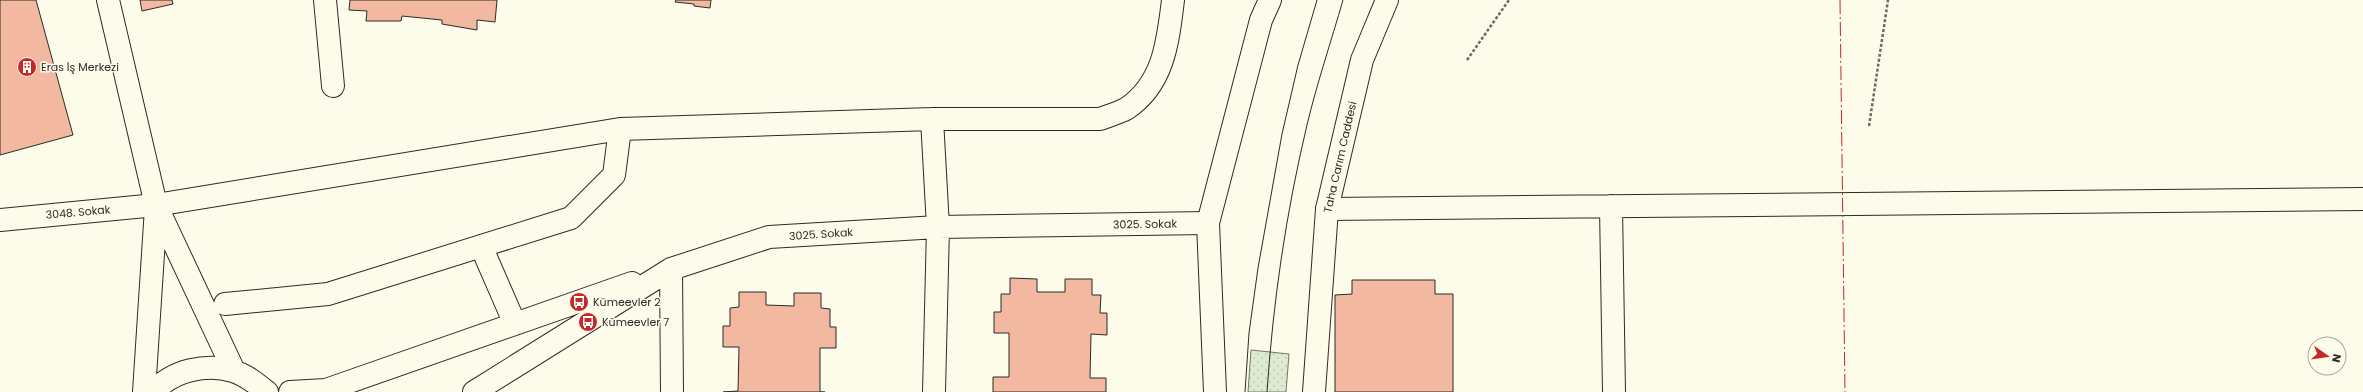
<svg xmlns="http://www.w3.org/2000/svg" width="2363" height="392" font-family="Poppins,sans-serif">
	<defs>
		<pattern id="green-dots" width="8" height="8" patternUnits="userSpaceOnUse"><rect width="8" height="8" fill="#deebd1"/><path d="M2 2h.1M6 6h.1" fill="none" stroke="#bfcab4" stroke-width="1.8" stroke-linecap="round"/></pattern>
	</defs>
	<rect width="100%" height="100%" fill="#fdfbea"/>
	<path fill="url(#green-dots)" stroke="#74746e" d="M 1251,350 L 1289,354 L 1286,392 L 1248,392 Z"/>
	<path fill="#f2b8a0" stroke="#2b2b2b" d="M 0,0 L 36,0 L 73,135 L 0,155 Z
		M 140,0 L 172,0 L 173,4 L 142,11 Z
		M 350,0 L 497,0 L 495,22 L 477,20 L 477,30 L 442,24 L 442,20 L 402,16 L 401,21 L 366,21 L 367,11 L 349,10 Z
		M 676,0 L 711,0 L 710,8 L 694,6 L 694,4 L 675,2 Z
		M 1010,278 L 1037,279 L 1037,292 L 1065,292 L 1065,279 L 1092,279 L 1092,295 L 1101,295 L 1100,313 L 1107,313 L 1107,335 L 1091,334 L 1090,378 L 1106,378 L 1106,392 L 993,392 L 993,377 L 1009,377 L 1009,333 L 994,333 L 994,312 L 1001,312 L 1001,294 L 1010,294 Z
		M 1352,280 L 1435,280 L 1435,294 L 1453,294 L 1453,392 L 1335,392 L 1335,295 L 1352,294 Z
		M 739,292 L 766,292 L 766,305 L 794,306 L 794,293 L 821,293 L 821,308 L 830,309 L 830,327 L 836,327 L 836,348 L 820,348 L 820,392 L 825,392 L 723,392 L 738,391 L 739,347 L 723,347 L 723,326 L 730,326 L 730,308 L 739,307 Z"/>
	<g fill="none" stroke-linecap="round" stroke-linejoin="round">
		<g stroke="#2b2b2b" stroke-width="24">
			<path id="minor" d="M 108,0 L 156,205 L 234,371
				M 325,0 L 333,86
				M 932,119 L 938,227 L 934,392
				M 1611,206 L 1614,392
				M 1327,209 L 2363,199
				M 0,220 L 156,205 L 620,129 L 932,119 L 1100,119 C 1108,116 1118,113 1126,109 C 1164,84 1168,41 1173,0
				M 481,246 L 515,324
				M 671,269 L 672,392
				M 225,304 L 328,294 L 571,218 L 614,175 L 620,129
				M 144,392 L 156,208
				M 154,392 C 172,370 207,363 233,371 C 246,375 257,384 267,392
				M 290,392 L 326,390 L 632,283
				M 474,392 L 671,269 L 769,237 L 938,227 L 1208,223"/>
		</g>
		<g stroke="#2b2b2b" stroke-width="24">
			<path id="major" d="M 1215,392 L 1208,223 L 1261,20 L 1270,0
				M 1314,392 L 1327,209 L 1362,60 L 1387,0"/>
		</g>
		<path stroke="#6a6964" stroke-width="2.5" stroke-dasharray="3 2" stroke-linecap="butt" d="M 1467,60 L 1509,0
			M 1869,126 L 1888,0"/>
		<use href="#minor" stroke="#fdfbea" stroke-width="22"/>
		<use href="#major" stroke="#fdfbea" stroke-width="22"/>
		<path stroke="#2b2b2b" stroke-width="1" d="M 1245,392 L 1249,333 L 1258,268 L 1282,134 L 1298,65 L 1317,0
			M 1267,392 C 1273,302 1286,213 1307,125 C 1317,83 1331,42 1343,0"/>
		<path stroke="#c62828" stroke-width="1" stroke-dasharray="14 3 2 3" stroke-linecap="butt" d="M 1840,0 L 1845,392"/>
	</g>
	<defs>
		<g id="building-disc" transform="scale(1)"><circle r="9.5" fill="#c62828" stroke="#fdfbea"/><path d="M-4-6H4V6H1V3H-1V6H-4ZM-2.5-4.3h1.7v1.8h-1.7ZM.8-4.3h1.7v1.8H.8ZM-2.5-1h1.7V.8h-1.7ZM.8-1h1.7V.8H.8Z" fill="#fff"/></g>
		<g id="bus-disc" transform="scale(1)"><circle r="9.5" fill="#c62828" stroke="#fdfbea"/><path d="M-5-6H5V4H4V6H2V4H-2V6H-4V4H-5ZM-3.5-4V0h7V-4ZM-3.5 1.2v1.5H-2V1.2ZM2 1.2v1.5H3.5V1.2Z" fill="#fff"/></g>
	</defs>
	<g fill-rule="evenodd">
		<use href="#building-disc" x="27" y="67"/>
		<use href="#bus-disc" x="579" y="302"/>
		<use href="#bus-disc" x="588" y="322"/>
	</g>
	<g text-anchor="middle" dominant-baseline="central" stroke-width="3" stroke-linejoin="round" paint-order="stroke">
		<g font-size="11" fill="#2b2b2b" stroke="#fdfbea" text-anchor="start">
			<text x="41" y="67">Eras İş Merkezi</text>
			<text x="593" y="302">Kümeevler 2</text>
			<text x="602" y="322">Kümeevler 7</text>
		</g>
		<g font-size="11" fill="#2b2b2b" stroke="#fdfbea">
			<text transform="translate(1340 157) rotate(-77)">Taha Carım Caddesi</text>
			<text transform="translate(78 212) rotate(-5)">3048. Sokak</text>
			<text transform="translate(1145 224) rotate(-1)">3025. Sokak</text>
			<text transform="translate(821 234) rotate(-4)">3025. Sokak</text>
		</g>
	</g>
	<g transform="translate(2327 356) rotate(103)"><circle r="19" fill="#fdfbea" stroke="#a9a89e"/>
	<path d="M0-3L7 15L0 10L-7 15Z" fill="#c62828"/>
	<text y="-6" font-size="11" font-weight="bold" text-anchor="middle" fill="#2b2b2b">N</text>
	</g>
</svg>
